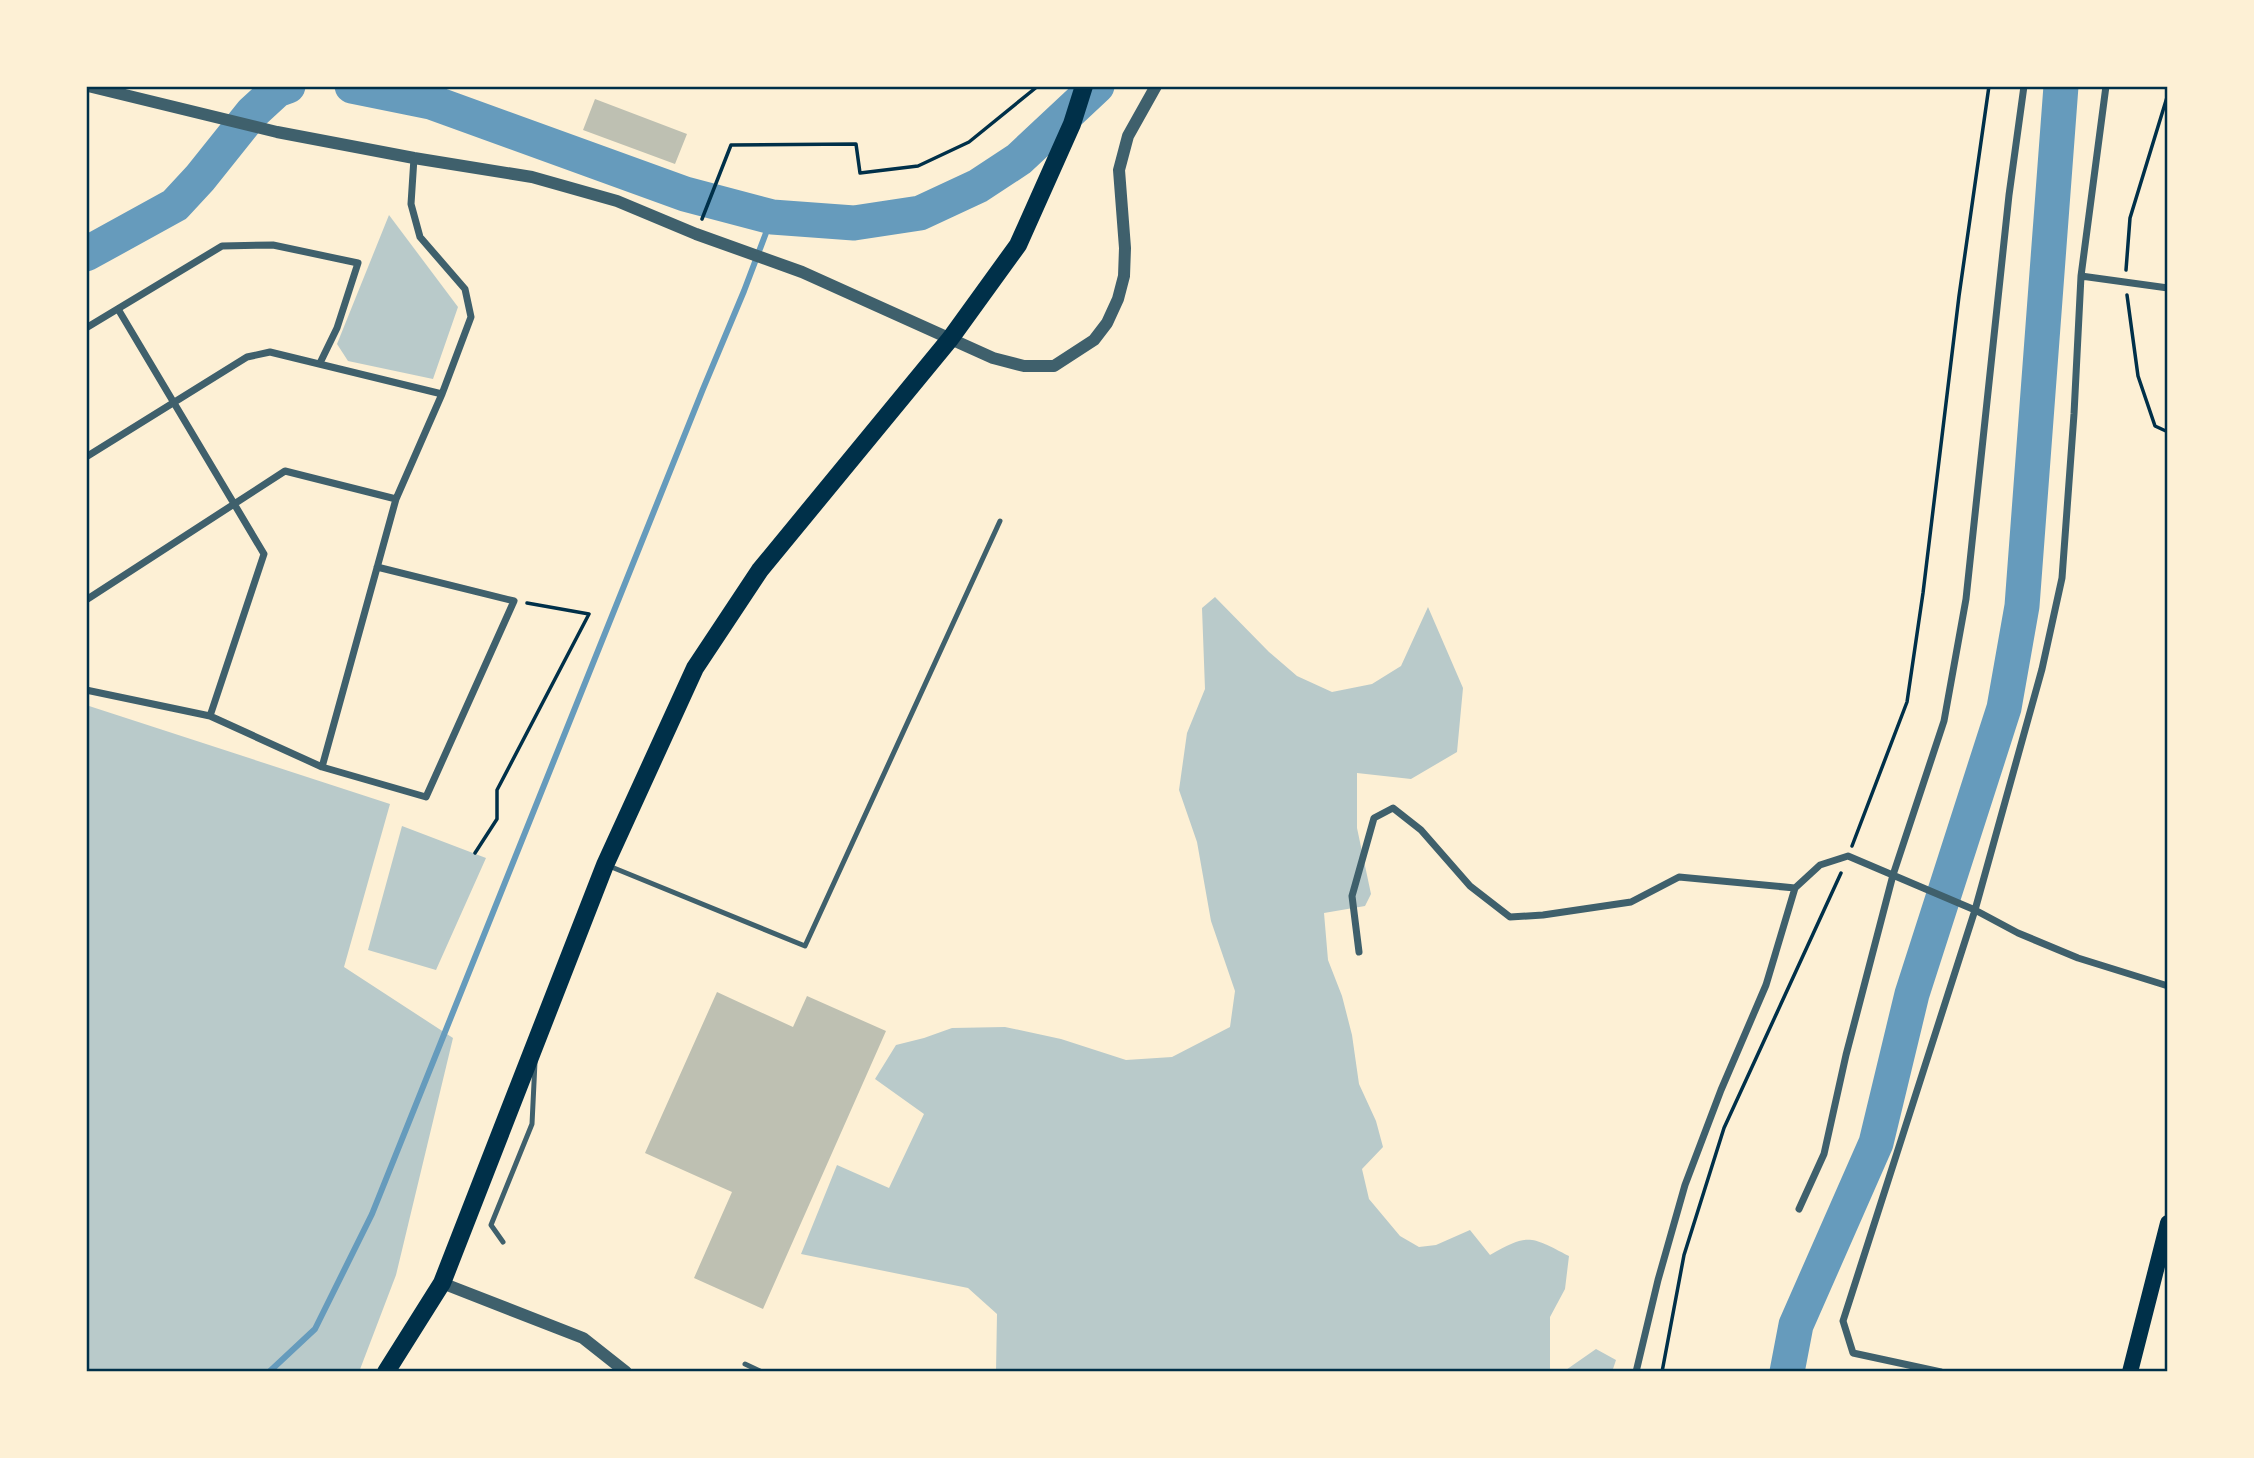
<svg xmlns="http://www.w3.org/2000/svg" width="2254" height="1458" font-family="'Sofia Sans Condensed',sans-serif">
	<rect width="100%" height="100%" fill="#fdf0d5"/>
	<path fill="#b9caca" d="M 389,215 L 458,307 L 433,379 L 348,361 L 337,344 Z
		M 1215,597 L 1269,652 L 1297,676 L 1332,692 L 1372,684 L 1401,666 L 1428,607 L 1463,688 L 1457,752 L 1411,779 L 1357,773 L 1357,828 L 1371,894 L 1365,906 L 1324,913 L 1328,960 L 1342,996 L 1352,1035 L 1359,1084 L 1376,1121 L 1383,1147 L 1362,1169 L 1369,1199 L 1400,1236 L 1419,1247 L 1436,1245 L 1470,1230 L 1490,1255 C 1529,1233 1530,1236 1569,1256 L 1565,1289 L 1550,1317 L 1550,1372 L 996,1372 L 997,1314 L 968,1288 L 801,1254 L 837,1165 L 889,1188 L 924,1114 L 875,1079 L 896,1045 L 924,1038 L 952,1028 L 1005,1027 L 1061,1039 L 1126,1060 L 1172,1057 L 1230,1027 L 1235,991 L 1211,921 L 1197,842 L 1179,790 L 1187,733 L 1205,689 L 1202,608 Z
		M 86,705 L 390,804 L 344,967 L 453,1038 L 396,1275 L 359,1372 L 86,1372 Z
		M 402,826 L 486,858 L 436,970 L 368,950 Z
		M 1596,1349 L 1616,1360 L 1612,1372 L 1563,1372 Z"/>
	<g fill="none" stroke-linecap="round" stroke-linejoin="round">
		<path stroke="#669bbc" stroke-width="6" d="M 269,1372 L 315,1329 L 372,1214 L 703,389 L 744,291 L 772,217"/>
		<path stroke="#669bbc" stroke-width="35" d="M 352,86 L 431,102 L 685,194 L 772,217 L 854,223 L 920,213 L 978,186 L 1019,159 L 1097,86
			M 86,254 L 175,205 L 200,178 L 252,113 L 277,90 L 288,86
			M 1787,1372 L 1796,1325 L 1876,1143 L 1912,994 L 2004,708 L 2022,606 L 2061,86"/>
	</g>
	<path fill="#bec0b2" d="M 595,99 L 687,134 L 675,164 L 583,130 Z
		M 717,992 L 793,1027 L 807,996 L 886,1031 L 763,1309 L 694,1278 L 732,1192 L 645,1153 Z"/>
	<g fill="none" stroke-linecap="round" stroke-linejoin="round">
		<path stroke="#003049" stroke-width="3.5" d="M 702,219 L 731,145 L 856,144 L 860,173 L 918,166 L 969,142 L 1038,86
			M 2126,270 L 2130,218 L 2168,94
			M 2127,295 L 2138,376 L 2155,426 L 2168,432
			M 1852,846 L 1907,702 L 1923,593 L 1959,296 L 1989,86
			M 475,853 L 497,819 L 497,790 L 589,614 L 527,603
			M 1662,1372 L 1684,1255 L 1724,1128 L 1841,873"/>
		<path stroke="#3f606c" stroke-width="5" d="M 609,866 L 805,946 L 1000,521
			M 503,1242 L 491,1225 L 532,1124 L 535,1062
			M 745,1364 L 762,1372"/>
		<path stroke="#3f606c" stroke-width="7" d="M 2081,276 L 2168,288
			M 118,309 L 264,554 L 210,716
			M 86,328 L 222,246 L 273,245 L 358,263 L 337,328 L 320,363
			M 86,457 L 247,357 L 270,352 L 442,394
			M 86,600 L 285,471 L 396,499
			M 86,690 L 210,716 L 322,767 L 426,797 L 514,601 L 377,567
			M 322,767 L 396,499 L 442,394 L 471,317 L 465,289 L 420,237 L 411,204 L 414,158
			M 1359,952 L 1352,896 L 1374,818 L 1393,808 L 1421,830 L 1470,886 L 1510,917 L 1543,915 L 1631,902 L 1679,877 L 1795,888 L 1820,865 L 1848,856 L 1975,910 L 2018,933 L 2078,958 L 2168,986
			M 1799,1209 L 1824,1154 L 1846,1055 L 1893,875 L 1944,721 L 1966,599 L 2009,195 L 2024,86
			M 1636,1372 L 1658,1280 L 1685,1185 L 1721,1090 L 1766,985 L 1795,888
			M 1941,1372 L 1853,1353 L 1843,1321 L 1975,910 L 2042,669 L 2062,578 L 2074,414 L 2081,276 L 2106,86"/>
		<path stroke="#3f606c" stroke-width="12" d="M 88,86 L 277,132 L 414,158 L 532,177 L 617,201 L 696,234 L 802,272 L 993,358 L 1024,366 L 1054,366 L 1094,340 L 1107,323 L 1118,299 L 1124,276 L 1125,248 L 1119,170 L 1128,136 L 1156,86
			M 442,1283 L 583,1338 L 626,1372"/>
		<path stroke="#003049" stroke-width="16" d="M 2130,1372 L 2168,1223"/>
		<path stroke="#003049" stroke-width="18" d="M 386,1372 L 442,1283 L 605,865 L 695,668 L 760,570 L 950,339 L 1018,245 L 1072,124 L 1084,86"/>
	</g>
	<rect width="2254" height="1458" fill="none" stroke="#fdf0d5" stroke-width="175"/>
	<rect x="88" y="88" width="2078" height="1282" fill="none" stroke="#003049" stroke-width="2.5"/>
</svg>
